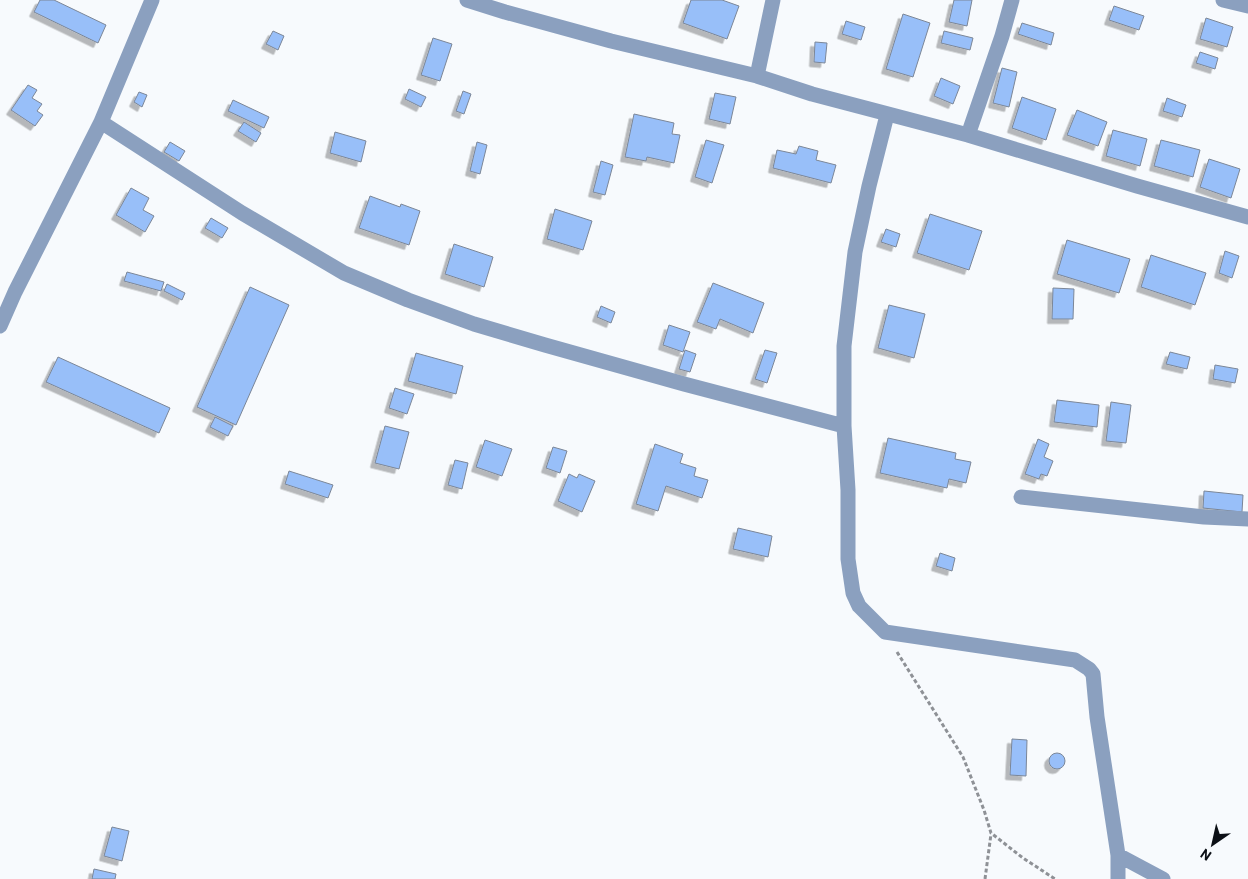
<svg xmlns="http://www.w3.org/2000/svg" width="1248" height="879" font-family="Barlow,sans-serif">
	<defs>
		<filter id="shadow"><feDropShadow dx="-4.5" dy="4.5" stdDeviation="0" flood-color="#0004"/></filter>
	</defs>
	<rect width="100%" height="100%" fill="#f7fafd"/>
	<path fill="#98bff9" stroke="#7b8697" filter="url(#shadow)" d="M 40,0 L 54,0 L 106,25 L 98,43 L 34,12 Z
		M 691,0 L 722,0 L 739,6 L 727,39 L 683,23 Z
		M 954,0 L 972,0 L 967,26 L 949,22 Z
		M 1114,6 L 1144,16 L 1139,30 L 1109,20 Z
		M 903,14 L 930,23 L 913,77 L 886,69 Z
		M 1206,18 L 1233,27 L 1227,47 L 1200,39 Z
		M 846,21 L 865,27 L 861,40 L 842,34 Z
		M 1022,23 L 1054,33 L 1051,45 L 1018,34 Z
		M 273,31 L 284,36 L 278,50 L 266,44 Z
		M 944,31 L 973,38 L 970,50 L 941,43 Z
		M 433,38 L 452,44 L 440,81 L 421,75 Z
		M 815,42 L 827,43 L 825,63 L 814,62 Z
		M 1200,52 L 1218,58 L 1215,69 L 1196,63 Z
		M 1002,68 L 1017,72 L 1009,107 L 993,103 Z
		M 941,78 L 960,86 L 953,104 L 934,96 Z
		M 28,85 L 37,90 L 32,98 L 42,104 L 37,111 L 43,115 L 35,126 L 11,110 Z
		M 409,89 L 426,97 L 421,107 L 405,99 Z
		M 463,91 L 471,94 L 464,114 L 456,111 Z
		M 139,92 L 147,95 L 142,107 L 134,102 Z
		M 715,93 L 736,97 L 730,124 L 709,119 Z
		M 1022,97 L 1056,109 L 1046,140 L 1012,128 Z
		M 1167,98 L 1186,105 L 1182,117 L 1163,111 Z
		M 233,100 L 269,117 L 264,128 L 228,111 Z
		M 1077,110 L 1107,122 L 1098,146 L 1067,135 Z
		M 634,114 L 674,123 L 672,134 L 680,135 L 674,163 L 647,157 L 646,161 L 625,157 Z
		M 244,122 L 261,133 L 256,142 L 238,131 Z
		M 1113,130 L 1147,139 L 1140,166 L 1106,156 Z
		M 335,132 L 366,141 L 361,162 L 330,153 Z
		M 706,140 L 724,145 L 712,183 L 695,177 Z
		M 1161,140 L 1200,150 L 1193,177 L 1154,166 Z
		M 170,142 L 185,151 L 179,161 L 164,152 Z
		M 477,142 L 487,145 L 480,174 L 470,171 Z
		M 799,146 L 818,151 L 816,160 L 836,165 L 831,183 L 773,168 L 777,150 L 796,154 Z
		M 1209,159 L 1240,169 L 1231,198 L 1200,187 Z
		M 601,161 L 613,165 L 605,195 L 593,192 Z
		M 131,188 L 149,198 L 143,210 L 154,216 L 145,232 L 116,215 Z
		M 370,196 L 400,207 L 401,204 L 420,211 L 409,245 L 359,228 Z
		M 555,209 L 592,221 L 583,250 L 547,239 Z
		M 930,214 L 982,231 L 969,270 L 917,253 Z
		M 211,218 L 228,228 L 222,238 L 205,228 Z
		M 886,229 L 900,234 L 896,247 L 881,242 Z
		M 1067,240 L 1130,259 L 1119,293 L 1057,274 Z
		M 454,244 L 493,257 L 484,287 L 445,274 Z
		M 1225,251 L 1239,256 L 1232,278 L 1219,273 Z
		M 1151,255 L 1206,273 L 1195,305 L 1141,287 Z
		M 127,272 L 164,282 L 161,291 L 124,281 Z
		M 713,283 L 764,303 L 753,333 L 720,319 L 716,329 L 697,322 Z
		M 167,284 L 185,293 L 182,300 L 164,291 Z
		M 250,287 L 289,305 L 236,425 L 197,407 Z
		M 1053,288 L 1074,289 L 1073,319 L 1052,319 Z
		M 889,305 L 925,314 L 914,358 L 878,348 Z
		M 601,306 L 615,312 L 611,323 L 597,317 Z
		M 669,325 L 690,332 L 683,352 L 663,345 Z
		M 685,350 L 696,354 L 690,372 L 679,369 Z
		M 765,350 L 777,353 L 767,383 L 755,379 Z
		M 1170,352 L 1190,357 L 1187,369 L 1166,364 Z
		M 416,353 L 463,366 L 456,394 L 408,381 Z
		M 58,357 L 170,408 L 159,433 L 46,382 Z
		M 1215,365 L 1238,369 L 1235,383 L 1213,379 Z
		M 395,388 L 414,394 L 407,414 L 389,408 Z
		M 1057,400 L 1099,405 L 1097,427 L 1054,422 Z
		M 1111,402 L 1131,405 L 1126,443 L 1106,441 Z
		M 215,417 L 233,426 L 228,436 L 210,427 Z
		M 385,426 L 409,432 L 399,469 L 375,463 Z
		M 888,438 L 956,453 L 955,459 L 971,462 L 966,483 L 949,479 L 947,488 L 880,473 Z
		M 1038,439 L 1049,444 L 1044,457 L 1053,461 L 1047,476 L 1041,474 L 1039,479 L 1025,474 Z
		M 485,440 L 512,449 L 502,476 L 476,467 Z
		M 655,444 L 683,454 L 680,463 L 696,468 L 694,476 L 708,480 L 702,498 L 666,486 L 658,511 L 636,504 Z
		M 553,447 L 567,451 L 560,473 L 546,468 Z
		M 455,460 L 468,463 L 462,489 L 448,485 Z
		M 289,471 L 333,485 L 328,498 L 285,484 Z
		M 569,474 L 577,478 L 579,474 L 595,481 L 582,512 L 558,501 Z
		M 1204,491 L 1243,495 L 1242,512 L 1203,508 Z
		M 738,528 L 772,536 L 768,557 L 733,549 Z
		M 940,553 L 955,558 L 952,571 L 936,566 Z
		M 1012,739 L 1027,740 L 1026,776 L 1010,775 Z
		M1049 761a8 8 0 1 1 16 0a8 8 0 1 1-16 0Z
		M 112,827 L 129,831 L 122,861 L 104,856 Z
		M 94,869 L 116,874 L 115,879 L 92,879 Z"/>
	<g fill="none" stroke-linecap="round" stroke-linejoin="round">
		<path stroke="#8e9196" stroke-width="3" stroke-dasharray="4 2.5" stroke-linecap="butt" d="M 897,652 L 963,757 L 984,810 L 991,833 L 1023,858 L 1055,879
			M 985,879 L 991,834"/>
		<path stroke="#8ba0bf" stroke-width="15" d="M 467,0 L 505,12 L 611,41 L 757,76 L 812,94 L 968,135 L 1137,186 L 1248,217
			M 1223,0 L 1248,6
			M 757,76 L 773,0
			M 887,115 L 869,186 L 855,252 L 844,346 L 844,426 L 848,490 L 848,559 L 853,593 L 859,606 L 885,632 L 1075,660 L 1089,669 L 1093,674 L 1097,717 L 1118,855 L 1118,879
			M 101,122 L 242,213 L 344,273 L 408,300 L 474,324 L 545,345 L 684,384 L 844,426
			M 968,135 L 1002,36 L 1012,0
			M 0,326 L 15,292 L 101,122 L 152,0
			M 1021,497 L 1204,517 L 1248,519
			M 1118,855 L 1163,879"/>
	</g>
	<g transform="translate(1213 844) rotate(214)" stroke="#f7fafd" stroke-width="4" paint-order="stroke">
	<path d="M0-4L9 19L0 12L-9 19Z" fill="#0c1016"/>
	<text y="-8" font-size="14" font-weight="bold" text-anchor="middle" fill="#0c1016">N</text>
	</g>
</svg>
